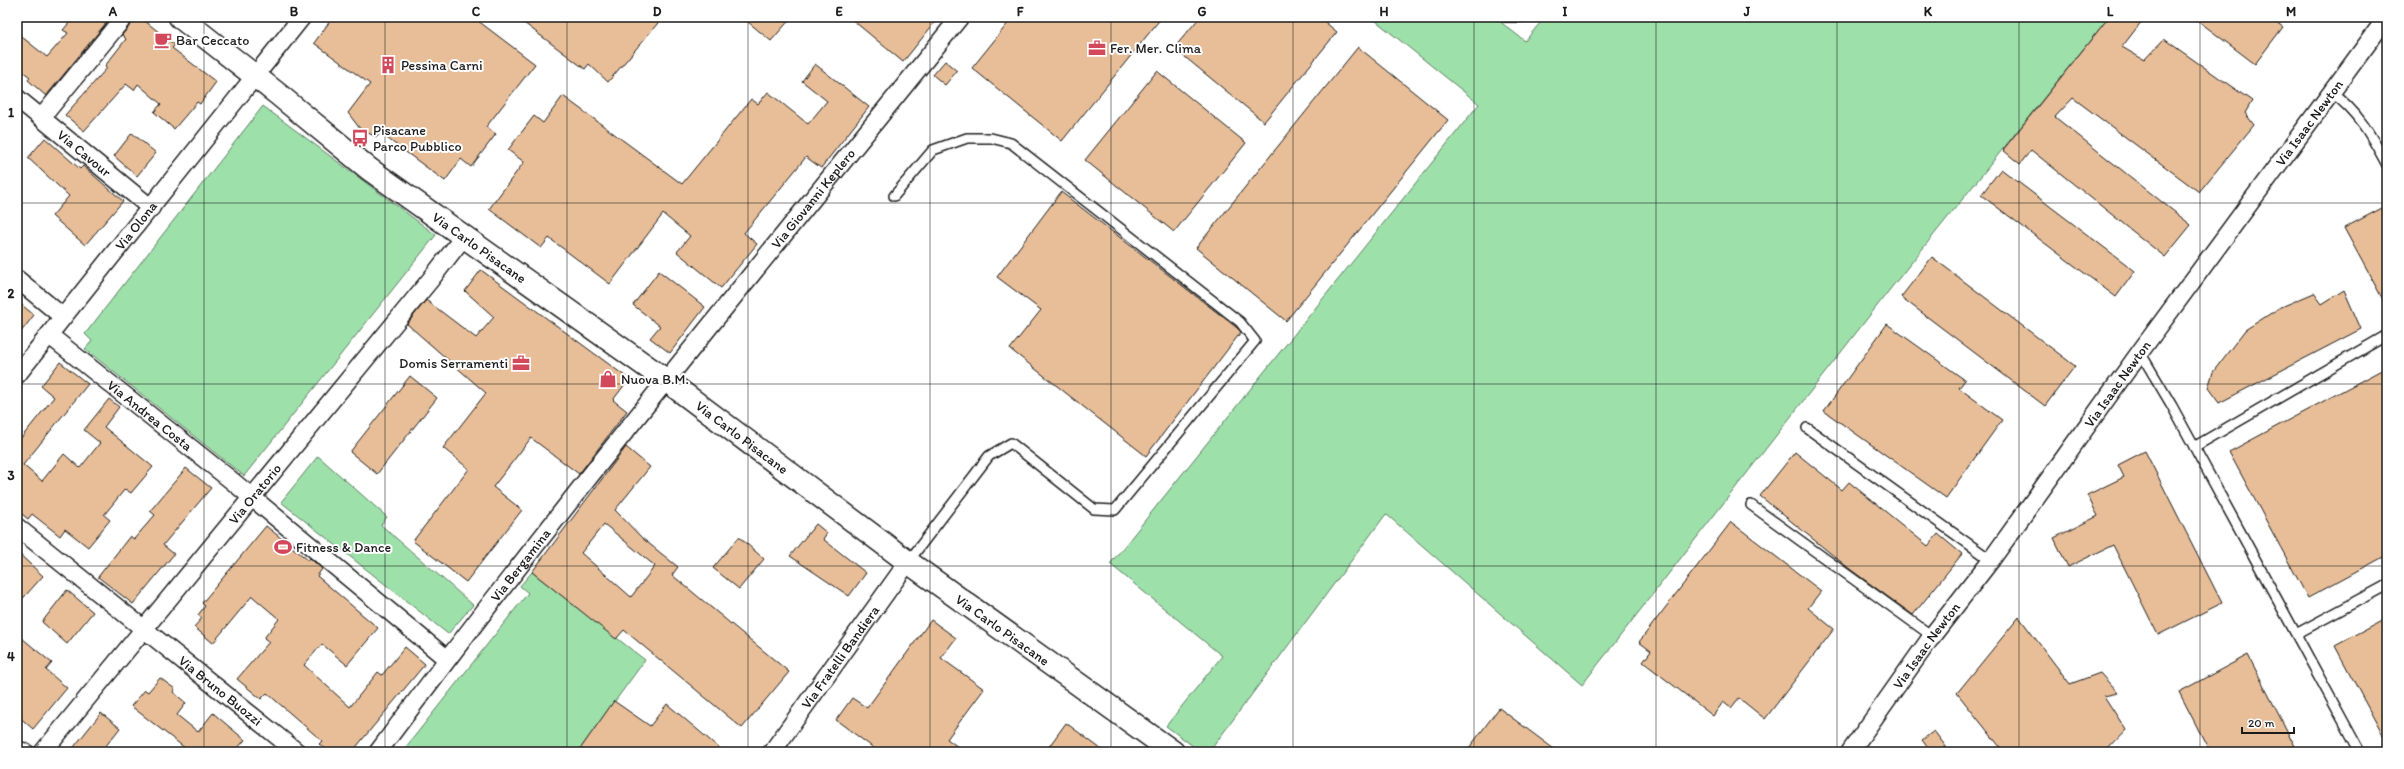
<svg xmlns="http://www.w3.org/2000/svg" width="2404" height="769" font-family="Itim,sans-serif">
	<rect width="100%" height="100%" fill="#fff"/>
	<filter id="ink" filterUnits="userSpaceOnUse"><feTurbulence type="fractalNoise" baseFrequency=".025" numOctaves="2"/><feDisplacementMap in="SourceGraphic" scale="8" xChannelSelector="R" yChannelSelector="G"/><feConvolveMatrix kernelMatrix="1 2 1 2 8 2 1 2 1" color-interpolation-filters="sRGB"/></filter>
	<g filter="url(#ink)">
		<path fill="#9ee0aa" stroke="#5d7e63" d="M 1371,17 L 1494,17 L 1525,41 L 1545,17 L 2109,17 L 1891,288 L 1582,685 L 1386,514 L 1209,752 L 1201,752 L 1166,726 L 1222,656 L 1110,564 L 1479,104 Z
			M 263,106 L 436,235 L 244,476 L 85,349 L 92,341 L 85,334 Z
			M 318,456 L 387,517 L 381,525 L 473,605 L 448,634 L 281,502 Z
			M 532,572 L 645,660 L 578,752 L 402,752 L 528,593 L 520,586 Z"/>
		<path fill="#e8be98" stroke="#1c1c1c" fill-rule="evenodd" d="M 74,17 L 111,17 L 46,96 L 28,80 L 30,77 L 17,67 L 17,33 L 47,57 L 68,33 L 63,30 Z
			M 134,17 L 140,17 L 175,45 L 172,48 L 216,82 L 200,104 L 197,102 L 174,129 L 154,112 L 161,104 L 138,84 L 134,90 L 126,84 L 84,131 L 65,115 L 107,68 L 105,66 L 126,39 L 122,35 L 132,23 Z
			M 333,17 L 473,17 L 535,64 L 486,127 L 496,134 L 471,167 L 461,159 L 445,181 L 380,133 L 377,137 L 361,130 L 348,113 L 370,84 L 314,43 Z
			M 516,17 L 663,17 L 608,82 L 589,64 L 585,69 Z
			M 742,17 L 792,17 L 771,41 Z
			M 849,17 L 939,17 L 903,62 Z
			M 1013,17 L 1162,17 L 1062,141 L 972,68 Z
			M 1200,17 L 1319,17 L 1337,32 L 1264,122 L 1174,48 Z
			M 2109,17 L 2145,17 L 2122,47 L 2144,60 L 2164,39 L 2252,101 L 2245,113 L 2254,125 L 2199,192 L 2073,98 L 2055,117 L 2191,225 L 2165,257 L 2031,150 L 2020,164 L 2003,150 Z
			M 2193,17 L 2269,17 L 2283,27 L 2255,64 Z
			M 1358,47 L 1448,120 L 1286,321 L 1196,248 Z
			M 945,61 L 957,71 L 945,85 L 933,75 Z
			M 815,64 L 869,107 L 821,168 L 806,157 L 744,233 L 757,244 L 721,288 L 677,252 L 690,236 L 663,214 L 610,284 L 549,238 L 541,248 L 489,209 L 524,162 L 508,150 L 534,116 L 543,123 L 563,96 L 682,184 L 751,99 L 758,104 L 768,92 L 808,124 L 827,101 L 802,81 Z
			M 1157,71 L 1246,143 L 1174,232 L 1085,160 Z
			M 132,133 L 156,153 L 137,176 L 114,156 Z
			M 45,138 L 80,169 L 83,166 L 123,201 L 85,245 L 52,216 L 69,196 L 28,158 Z
			M 2001,169 L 2135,271 L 2116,297 L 1981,195 Z
			M 1061,192 L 1236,327 L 1241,332 L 1146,456 L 1010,349 L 1041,310 L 997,277 Z
			M 2382,208 L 2387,216 L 2387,307 L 2344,228 Z
			M 1932,257 L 2075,366 L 2045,406 L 1901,297 Z
			M 481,270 L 629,379 L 613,400 L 627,411 L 579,474 L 531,438 L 493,487 L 522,510 L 466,582 L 413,541 L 469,469 L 443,448 L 486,393 L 407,324 L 426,300 L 476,338 L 494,317 L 465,291 Z
			M 659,271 L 705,307 L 670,353 L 650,338 L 660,326 L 633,305 Z
			M 2344,290 L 2361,329 L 2219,403 L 2208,388 L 2213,372 L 2245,330 L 2279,308 L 2314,293 L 2322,304 Z
			M 17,301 L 34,315 L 17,337 Z
			M 1887,324 L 1965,380 L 1959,388 L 2002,420 L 1946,498 L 1824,411 Z
			M 60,362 L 88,384 L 23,465 L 42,481 L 64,454 L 80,468 L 100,443 L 84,430 L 109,399 L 119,407 L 104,427 L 153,467 L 131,493 L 125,489 L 104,515 L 110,520 L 88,547 L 65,529 L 60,536 L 32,514 L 28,519 L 17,510 L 17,443 L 54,397 L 41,386 Z
			M 2387,367 L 2387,555 L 2308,598 L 2229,452 Z
			M 410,376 L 437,398 L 377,474 L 350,452 Z
			M 626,447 L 650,467 L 615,510 L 642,538 L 678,567 L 672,575 L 789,672 L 742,728 L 624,630 L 616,639 L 532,572 ZM 604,524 L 655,566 L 631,597 L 581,553 Z
			M 2145,451 L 2222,603 L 2158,635 L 2113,545 L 2068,567 L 2054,538 L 2098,516 L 2087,495 L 2124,477 L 2118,465 Z
			M 1795,452 L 1842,490 L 1849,482 L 1928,546 L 1938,534 L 1962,554 L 1913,615 L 1851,570 L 1760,496 Z
			M 186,468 L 211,488 L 163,545 L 174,554 L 133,604 L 98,577 L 130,536 L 134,539 L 155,515 L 150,511 Z
			M 1731,522 L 1821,591 L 1808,608 L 1834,629 L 1765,719 L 1739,698 L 1731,708 L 1723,702 L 1713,716 L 1643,662 L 1651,651 L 1639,642 Z
			M 816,524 L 827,533 L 823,539 L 866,573 L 849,596 L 790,556 Z
			M 266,526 L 308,560 L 310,558 L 322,569 L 317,576 L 378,628 L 347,665 L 322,644 L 304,665 L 350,707 L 378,672 L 382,675 L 405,647 L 425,664 L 352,752 L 329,752 L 319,744 L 322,741 L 267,693 L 261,699 L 237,679 L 269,642 L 264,638 L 279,619 L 252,596 L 213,643 L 194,627 L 202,618 L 198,615 L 205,606 L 202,603 Z
			M 739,537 L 764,559 L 739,589 L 713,568 Z
			M 17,552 L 43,576 L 17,605 Z
			M 67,590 L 93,612 L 67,644 L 42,622 Z
			M 2019,617 L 2070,684 L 2100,673 L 2118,693 L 2104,696 L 2126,730 L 2105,752 L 2004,752 L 1957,693 Z
			M 2387,618 L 2387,743 L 2335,646 Z
			M 931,620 L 956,638 L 941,658 L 984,689 L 947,739 L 965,752 L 879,752 L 836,720 L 852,698 L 867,708 Z
			M 17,634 L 52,663 L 46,670 L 67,688 L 33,729 L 17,715 Z
			M 2248,655 L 2298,752 L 2210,752 L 2179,692 Z
			M 160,678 L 175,689 L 173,692 L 186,703 L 177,715 L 198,732 L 213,713 L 245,740 L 234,752 L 190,752 L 131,706 L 145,690 L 148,692 Z
			M 614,701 L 650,726 L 667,704 L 724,752 L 578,752 Z
			M 1499,708 L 1558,752 L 1466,752 Z
			M 101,713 L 120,728 L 101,752 L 70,752 Z
			M 1066,723 L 1105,752 L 1045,752 Z
			M 1934,731 L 1950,752 L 1931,752 L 1922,740 Z"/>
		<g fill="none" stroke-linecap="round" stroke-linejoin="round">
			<g stroke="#1c1c1c" stroke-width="12">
				<path id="service" d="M 1505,17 L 1521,17
					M 2331,92 C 2358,111 2372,137 2387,165
					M 894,196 L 933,150 L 967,138 L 991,138 L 1011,143 L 1240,322 L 1255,341 L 1115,510 L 1094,509 L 1011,443 L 989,456 L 908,562
					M 2140,352 L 2172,406 L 2360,752
					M 1807,428 L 1991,560
					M 2194,447 L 2387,335
					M 1751,505 L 1932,636
					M 2296,634 L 2387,585"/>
			</g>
			<g stroke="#1c1c1c" stroke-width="16">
				<path id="pedestrian" d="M 17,747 L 28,752"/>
			</g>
			<g stroke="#1c1c1c" stroke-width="20">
				<g id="minor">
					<path id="s1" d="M 17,98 L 151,208"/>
					<path d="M 42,117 L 124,17"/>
					<path d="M 17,279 L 63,317"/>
					<path id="s2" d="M 49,335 L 231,480 L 447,659"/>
					<path id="s3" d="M 17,375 L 302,17"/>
					<path id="s4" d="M 17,527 L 297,752"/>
					<path id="s5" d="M 43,752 L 431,279 L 465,235"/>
					<path id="s6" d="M 378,752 C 564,501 764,260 960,17"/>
					<path id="s7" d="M 772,752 L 908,562"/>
					<path id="s8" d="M 1850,752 L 1932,636 L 1991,560 L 2140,352 L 2387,17"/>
				</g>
			</g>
			<g stroke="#1c1c1c" stroke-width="25">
				<g id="tertiary">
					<path id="s9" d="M 180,17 L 279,95 L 369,169 L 667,381 L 908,562 L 1173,752"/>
				</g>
			</g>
			<use href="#service" stroke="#fff" stroke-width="9"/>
			<use href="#pedestrian" stroke="#fff" stroke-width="13"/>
			<use href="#minor" stroke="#fff" stroke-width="17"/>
			<use href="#tertiary" stroke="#fff" stroke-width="22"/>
		</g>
	</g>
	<path fill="none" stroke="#1c1c1c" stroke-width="1" stroke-opacity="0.55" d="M 204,17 L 204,752M 385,17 L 385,752M 567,17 L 567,752M 748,17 L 748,752M 930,17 L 930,752M 1111,17 L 1111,752M 1293,17 L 1293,752M 1474,17 L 1474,752M 1656,17 L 1656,752M 1837,17 L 1837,752M 2019,17 L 2019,752M 2200,17 L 2200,752M 17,203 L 2387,203M 17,384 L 2387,384M 17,566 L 2387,566"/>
	<defs>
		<g id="cafe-bare" transform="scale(1.38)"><path d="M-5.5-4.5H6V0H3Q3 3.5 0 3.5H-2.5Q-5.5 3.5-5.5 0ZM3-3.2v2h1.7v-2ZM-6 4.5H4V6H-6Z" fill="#d1495b" stroke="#fff" stroke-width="2.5" paint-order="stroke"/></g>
		<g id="office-bare" transform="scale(1.38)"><path d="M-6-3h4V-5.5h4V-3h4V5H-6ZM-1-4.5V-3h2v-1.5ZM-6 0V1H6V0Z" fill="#d1495b" stroke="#fff" stroke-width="2.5" paint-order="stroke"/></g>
		<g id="building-bare" transform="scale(1.38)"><path d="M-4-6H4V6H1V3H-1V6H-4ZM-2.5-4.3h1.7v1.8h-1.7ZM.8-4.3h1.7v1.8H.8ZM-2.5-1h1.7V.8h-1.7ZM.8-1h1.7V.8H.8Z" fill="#d1495b" stroke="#fff" stroke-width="2.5" paint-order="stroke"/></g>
		<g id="bus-bare" transform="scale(1.38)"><path d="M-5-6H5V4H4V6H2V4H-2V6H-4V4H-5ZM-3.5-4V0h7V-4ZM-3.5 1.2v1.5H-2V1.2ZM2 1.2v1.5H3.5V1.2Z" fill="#d1495b" stroke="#fff" stroke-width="2.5" paint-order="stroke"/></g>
		<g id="shop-bare" transform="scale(1.38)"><path d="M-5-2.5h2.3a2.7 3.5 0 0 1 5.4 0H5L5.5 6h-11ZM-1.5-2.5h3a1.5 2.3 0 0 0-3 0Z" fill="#d1495b" stroke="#fff" stroke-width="2.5" paint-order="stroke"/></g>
		<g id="stadium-bare" transform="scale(1.38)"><path d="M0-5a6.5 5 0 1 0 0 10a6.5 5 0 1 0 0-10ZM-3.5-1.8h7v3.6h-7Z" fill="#d1495b" stroke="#fff" stroke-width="2.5" paint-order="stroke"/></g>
	</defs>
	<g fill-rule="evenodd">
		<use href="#cafe-bare" x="163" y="40"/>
		<use href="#office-bare" x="1097" y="48"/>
		<use href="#building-bare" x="388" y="65"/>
		<use href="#bus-bare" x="360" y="138"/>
		<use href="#office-bare" x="521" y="363"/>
		<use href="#shop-bare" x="608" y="379"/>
		<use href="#stadium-bare" x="283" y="547"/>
	</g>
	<g text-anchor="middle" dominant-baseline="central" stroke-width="4" stroke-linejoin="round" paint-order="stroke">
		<g font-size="14" fill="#1c1c1c" stroke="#fff" text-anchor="start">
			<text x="176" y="40">Bar Ceccato</text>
			<text x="1110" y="48">Fer. Mer. Clima</text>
			<text x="401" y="65">Pessina Carni</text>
			<text x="373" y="130">Pisacane<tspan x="373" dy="16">Parco Pubblico</tspan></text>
			<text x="508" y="363" text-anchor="end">Domis Serramenti</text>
			<text x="621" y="379">Nuova B.M.</text>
			<text x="296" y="547">Fitness &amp; Dance</text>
		</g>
		<g font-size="14" fill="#1c1c1c" stroke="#fff">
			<text stroke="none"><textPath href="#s8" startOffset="779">Via Isaac Newton</textPath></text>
			<text stroke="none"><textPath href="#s1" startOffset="87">Via Cavour</textPath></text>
			<text stroke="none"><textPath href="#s6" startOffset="704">Via Giovanni Keplero</textPath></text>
			<text stroke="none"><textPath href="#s3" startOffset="191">Via Olona</textPath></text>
			<text stroke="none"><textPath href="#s9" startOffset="378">Via Carlo Pisacane</textPath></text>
			<text stroke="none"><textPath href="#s8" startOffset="455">Via Isaac Newton</textPath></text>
			<text stroke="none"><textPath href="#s2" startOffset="129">Via Andrea Costa</textPath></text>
			<text stroke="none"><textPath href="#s9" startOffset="702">Via Carlo Pisacane</textPath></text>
			<text stroke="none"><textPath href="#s5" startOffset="334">Via Oratorio</textPath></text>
			<text stroke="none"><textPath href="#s6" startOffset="235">Via Bergamina</textPath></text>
			<text stroke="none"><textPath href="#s9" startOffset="1026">Via Carlo Pisacane</textPath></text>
			<text stroke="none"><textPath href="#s8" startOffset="131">Via Isaac Newton</textPath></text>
			<text stroke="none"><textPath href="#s7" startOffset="117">Via Fratelli Bandiera</textPath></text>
			<text stroke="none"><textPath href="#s4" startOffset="261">Via Bruno Buozzi</textPath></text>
		</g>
	</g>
	<rect width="2404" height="769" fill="none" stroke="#fff" stroke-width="44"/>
	<path d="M2242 727v6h52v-6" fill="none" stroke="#1c1c1c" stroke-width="2"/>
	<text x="2248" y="727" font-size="12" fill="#1c1c1c" stroke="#ffffff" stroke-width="3" paint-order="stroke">20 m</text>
	<rect x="22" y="22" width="2360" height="725" fill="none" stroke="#1c1c1c" stroke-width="1.5"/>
	<g font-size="13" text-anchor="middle" font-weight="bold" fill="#1c1c1c">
		<text x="113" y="16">A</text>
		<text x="294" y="16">B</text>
		<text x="476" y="16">C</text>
		<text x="657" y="16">D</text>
		<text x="839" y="16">E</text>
		<text x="1020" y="16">F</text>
		<text x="1202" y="16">G</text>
		<text x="1384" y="16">H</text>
		<text x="1565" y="16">I</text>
		<text x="1747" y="16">J</text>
		<text x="1928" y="16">K</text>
		<text x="2110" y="16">L</text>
		<text x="2291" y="16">M</text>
		<text x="11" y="117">1</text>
		<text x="11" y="298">2</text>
		<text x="11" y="480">3</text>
		<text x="11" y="661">4</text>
	</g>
</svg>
